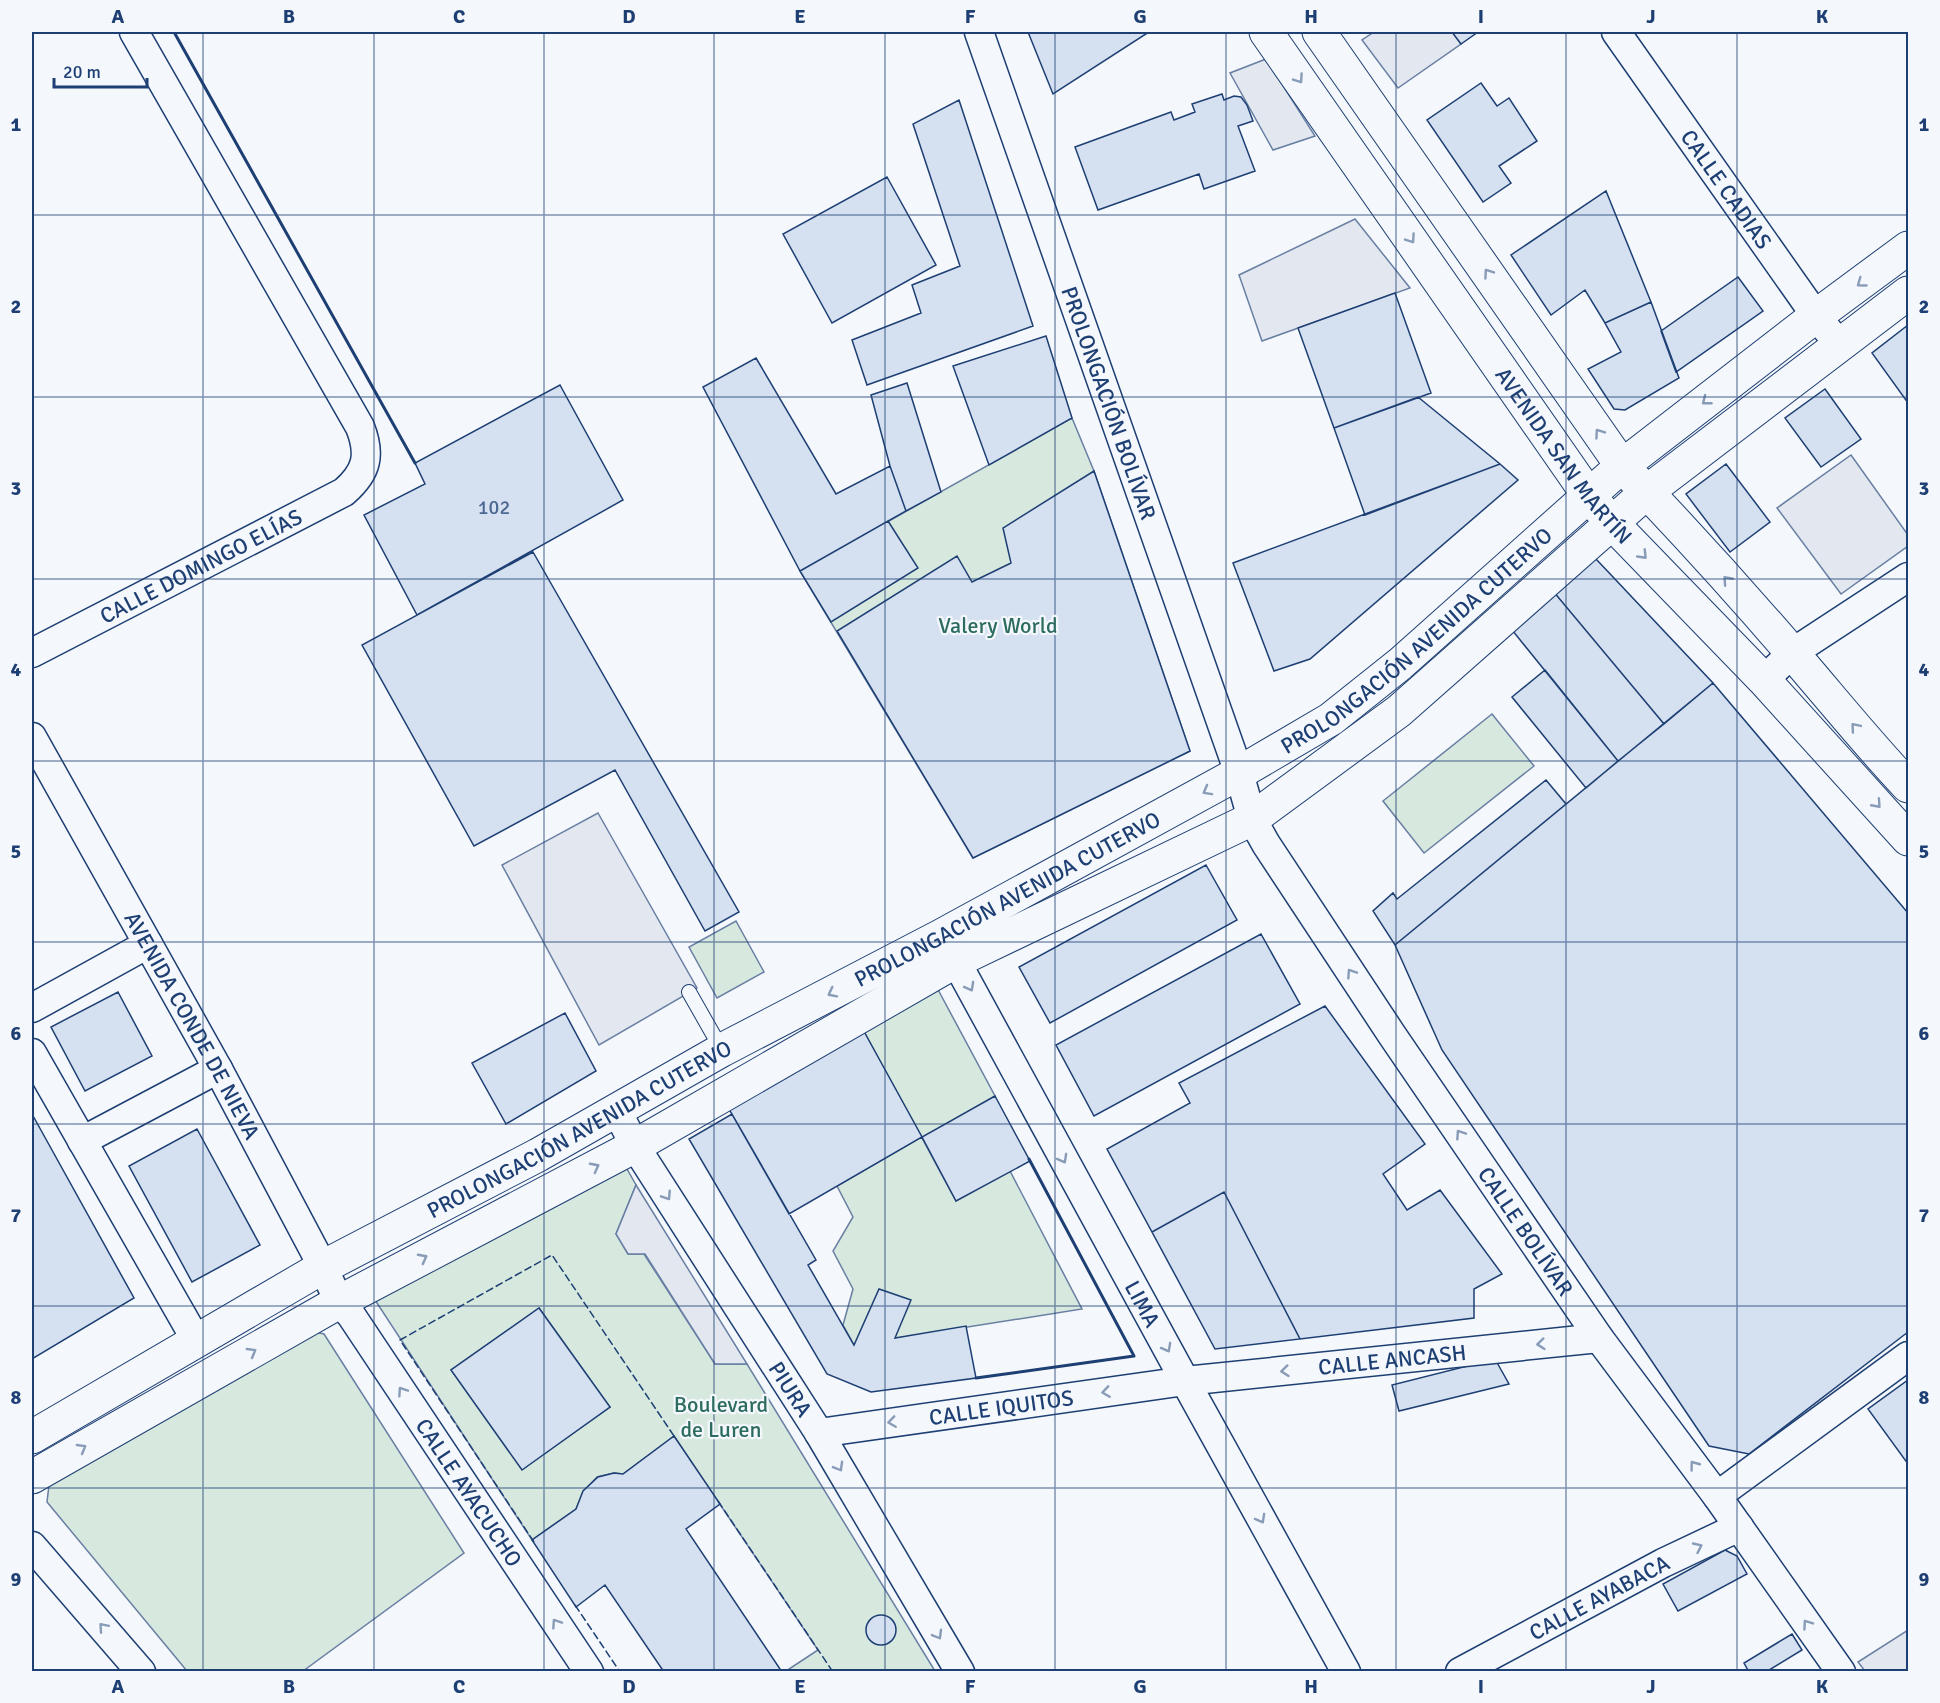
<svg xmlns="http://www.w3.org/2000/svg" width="1940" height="1703" font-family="Signika,sans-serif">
	<rect width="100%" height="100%" fill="#f4f7fb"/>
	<path fill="#d7e8df" stroke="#687fa3" stroke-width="1.5" fill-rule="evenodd" d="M 1072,418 L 1094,471 L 1190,751 L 973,858 L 800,571 Z
		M 1492,714 L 1534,766 L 1424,853 L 1383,801 Z
		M 736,921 L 764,972 L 717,998 L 689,947 Z
		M 935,984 L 995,1096 L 922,1138 L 956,1201 L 1010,1171 L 1082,1309 L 854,1345 L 843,1325 L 853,1289 L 833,1251 L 853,1217 L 837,1186 L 921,1137 L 861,1026 Z
		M 619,1165 L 627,1169 L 636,1185 L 616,1234 L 628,1254 L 644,1254 L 715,1364 L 747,1364 L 935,1671 L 786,1671 L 818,1650 L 674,1436 L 623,1474 L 614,1473 L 597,1477 L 584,1491 L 576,1509 L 532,1540 L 375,1300 ZM 539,1308 L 610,1407 L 522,1469 L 451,1370 Z
		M 301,1329 L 324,1334 L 464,1553 L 303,1671 L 187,1671 L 47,1502 L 51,1468 Z"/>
	<path fill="#e3e8f0" stroke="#687fa3" stroke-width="1.5" d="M 1374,32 L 1452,32 L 1461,44 L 1398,88 L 1362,40 Z
		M 1266,59 L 1315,136 L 1273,150 L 1230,73 Z
		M 1355,219 L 1410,288 L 1262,341 L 1239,275 Z
		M 1851,455 L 1908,535 L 1908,546 L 1841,594 L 1777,508 Z
		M 598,813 L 697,988 L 599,1045 L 502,865 Z
		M 636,1185 L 747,1364 L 715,1364 L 645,1254 L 628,1254 L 616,1234 Z
		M 1908,1630 L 1908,1671 L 1865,1671 L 1858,1662 Z"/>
	<path fill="#d5e0f0" stroke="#1d3f73" stroke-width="1.5" d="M 1028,32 L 1149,32 L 1053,94 Z
		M 1452,32 L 1478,32 L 1461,44 Z
		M 1481,83 L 1497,106 L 1509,98 L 1537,141 L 1499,166 L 1511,183 L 1483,202 L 1427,120 Z
		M 1222,94 L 1224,100 L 1234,96 L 1241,97 L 1247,105 L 1253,121 L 1238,126 L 1255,171 L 1204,189 L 1199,174 L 1098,210 L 1075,147 L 1171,112 L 1174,120 L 1195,112 L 1192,104 Z
		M 959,100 L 1033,326 L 867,385 L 852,340 L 921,313 L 912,285 L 960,266 L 913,124 Z
		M 887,177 L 936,265 L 832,323 L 783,234 Z
		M 1606,191 L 1651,302 L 1605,323 L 1585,290 L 1551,315 L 1511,255 Z
		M 1738,277 L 1763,311 L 1676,372 L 1661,331 Z
		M 1395,293 L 1431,393 L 1334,428 L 1298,328 Z
		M 1651,302 L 1679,378 L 1625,410 L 1614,409 L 1588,369 L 1621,352 L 1605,323 Z
		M 1908,325 L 1908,403 L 1872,353 Z
		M 1046,336 L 1072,418 L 989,465 L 953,366 Z
		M 756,358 L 836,494 L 890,466 L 906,511 L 800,571 L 703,387 Z
		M 907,383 L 941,492 L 906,511 L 890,466 L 871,395 Z
		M 560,385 L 623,500 L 417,615 L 364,515 L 425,484 L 415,463 Z
		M 1825,389 L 1861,439 L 1821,467 L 1785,418 Z
		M 1418,397 L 1500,464 L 1365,515 L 1334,428 Z
		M 1500,464 L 1518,480 L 1310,659 L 1274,671 L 1233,563 Z
		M 1726,464 L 1770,522 L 1730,552 L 1686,494 Z
		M 1094,471 L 1190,751 L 973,858 L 837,631 L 957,556 L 972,582 L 1011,563 L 1003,528 Z
		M 888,521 L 918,568 L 831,622 L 800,571 Z
		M 533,552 L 739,912 L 705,931 L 615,770 L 474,846 L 362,645 Z
		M 1596,559 L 1713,683 L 1664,724 L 1553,591 Z
		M 1553,591 L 1664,724 L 1618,761 L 1508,625 Z
		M 1545,670 L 1618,761 L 1586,788 L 1512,697 Z
		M 1713,683 L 1908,913 L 1908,1332 L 1749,1454 L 1709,1446 L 1442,1050 L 1395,945 Z
		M 1546,780 L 1566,804 L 1395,945 L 1373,911 L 1393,893 L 1397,899 Z
		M 1206,865 L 1237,920 L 1050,1023 L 1019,967 Z
		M 1261,934 L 1300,1004 L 1094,1116 L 1056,1045 Z
		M 118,992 L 152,1056 L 85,1091 L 51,1027 Z
		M 1325,1006 L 1425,1144 L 1383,1174 L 1407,1210 L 1440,1190 L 1502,1274 L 1474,1289 L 1474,1318 L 1300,1339 L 1224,1192 L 1152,1232 L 1107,1149 L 1190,1103 L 1179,1083 Z
		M 565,1013 L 596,1071 L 506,1124 L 472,1063 Z
		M 861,1026 L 922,1137 L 789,1214 L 725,1102 Z
		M 995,1096 L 1030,1161 L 956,1201 L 922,1137 Z
		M 32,1114 L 134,1298 L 32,1359 Z
		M 732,1114 L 816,1260 L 808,1265 L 854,1345 L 879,1289 L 911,1300 L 895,1338 L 966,1326 L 976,1378 L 871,1392 L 827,1374 L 689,1139 Z
		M 197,1129 L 260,1245 L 192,1282 L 129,1166 Z
		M 1224,1192 L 1300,1339 L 1215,1349 L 1152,1232 Z
		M 539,1308 L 610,1407 L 522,1470 L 451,1370 Z
		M 1495,1359 L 1509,1384 L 1399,1411 L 1392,1385 Z
		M 1908,1380 L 1908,1464 L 1868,1409 Z
		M 674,1436 L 720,1504 L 686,1529 L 782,1672 L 664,1672 L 605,1585 L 576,1607 L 532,1540 L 576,1509 L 583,1491 L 598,1477 L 614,1473 L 623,1474 Z
		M 1725,1550 L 1737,1556 L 1747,1574 L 1678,1611 L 1663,1584 Z
		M866 1630a15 15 0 1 1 30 0a15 15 0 1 1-30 0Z
		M 1792,1634 L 1802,1650 L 1766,1672 L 1749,1672 L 1744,1663 Z"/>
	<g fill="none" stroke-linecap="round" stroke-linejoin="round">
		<g stroke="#1d3f73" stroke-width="16">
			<path id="lane" d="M 689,992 L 722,1050"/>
		</g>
		<g stroke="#1d3f73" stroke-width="31">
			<g id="street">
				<path id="s1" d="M 979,32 L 1239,773 L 1252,819 L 1266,844 L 1392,1035 L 1599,1338 L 1717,1496 L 1841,1672"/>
				<path id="s2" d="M 1616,32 L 1816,316 L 1839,344"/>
				<path id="s3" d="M 32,653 L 344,492 C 367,472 371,455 360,427 L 134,32"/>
				<path d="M 1764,680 L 1792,653 L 1908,577"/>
				<path id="s4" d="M 32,737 L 218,1069 L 323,1267 L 339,1302 L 351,1315 L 589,1672"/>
				<path id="s5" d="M 946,943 L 1185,1381 L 1346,1672"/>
				<path d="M 32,1008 L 148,944"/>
				<path d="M 32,1053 L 196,1340"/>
				<path id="s6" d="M 616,1109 L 635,1146 L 819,1433 L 960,1672"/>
				<path d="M 82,1141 L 218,1069"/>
				<path id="s7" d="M 819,1433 L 1185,1381 L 1599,1338"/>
				<path d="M 1717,1496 L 1908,1356"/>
				<path d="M 32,1546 L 141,1672"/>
				<path id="s8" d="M 1460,1672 L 1663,1563 L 1739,1527"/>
			</g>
		</g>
		<g stroke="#1d3f73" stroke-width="35">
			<g id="secondary">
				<path id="s9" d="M 1266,32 L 1589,496 L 1612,523 L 1764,680 L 1908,839"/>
				<path d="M 1319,32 L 1622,466 C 1681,527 1739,591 1794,655 C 1832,699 1868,744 1908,786"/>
				<path id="s10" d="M 32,1437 L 323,1267 L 538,1155 L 722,1050 L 941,936 L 1239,773 L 1331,719 L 1400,664 L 1622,466 L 1816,316 L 1908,248"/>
				<path d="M 32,1477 L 339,1302 L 635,1146 L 956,961 L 1252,819 L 1399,711 L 1648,491 L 1908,293"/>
			</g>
		</g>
		<use href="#lane" stroke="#f4f7fb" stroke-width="14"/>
		<use href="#street" stroke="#f4f7fb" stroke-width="28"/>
		<use href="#secondary" stroke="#f4f7fb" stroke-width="33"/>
		<path stroke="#1d3f73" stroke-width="1.5" stroke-dasharray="8 3" stroke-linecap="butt" d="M 718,1501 L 833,1672
			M 534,1542 L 400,1340 L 552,1255 L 676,1439
			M 575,1605 L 620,1672"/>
		<path stroke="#1d3f73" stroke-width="3" d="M 174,32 L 415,463
			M 976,1378 L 1134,1356 L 1029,1159"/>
	</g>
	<defs><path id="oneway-chevron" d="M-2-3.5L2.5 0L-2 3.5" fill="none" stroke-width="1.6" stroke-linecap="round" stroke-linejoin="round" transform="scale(1.5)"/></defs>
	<g stroke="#889bb7">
		<use href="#oneway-chevron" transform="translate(1299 79) rotate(55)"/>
		<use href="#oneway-chevron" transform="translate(1411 239) rotate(55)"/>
		<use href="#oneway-chevron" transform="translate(1488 273) rotate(-125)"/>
		<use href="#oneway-chevron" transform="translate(1861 283) rotate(144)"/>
		<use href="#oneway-chevron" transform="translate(1706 401) rotate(142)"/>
		<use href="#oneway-chevron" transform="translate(1599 433) rotate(-125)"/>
		<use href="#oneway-chevron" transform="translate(1643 555) rotate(46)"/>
		<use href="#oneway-chevron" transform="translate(1727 580) rotate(-132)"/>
		<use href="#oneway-chevron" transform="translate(1855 727) rotate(-130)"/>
		<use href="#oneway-chevron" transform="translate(1207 791) rotate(151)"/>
		<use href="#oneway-chevron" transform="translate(1877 804) rotate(48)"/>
		<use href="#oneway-chevron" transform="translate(1351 973) rotate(-124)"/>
		<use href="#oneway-chevron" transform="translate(970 987) rotate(61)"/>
		<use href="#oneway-chevron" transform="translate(832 993) rotate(153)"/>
		<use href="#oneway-chevron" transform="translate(1460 1134) rotate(-124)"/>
		<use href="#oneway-chevron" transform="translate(1063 1159) rotate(61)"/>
		<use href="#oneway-chevron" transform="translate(595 1167) rotate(-28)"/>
		<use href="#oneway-chevron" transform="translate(667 1196) rotate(57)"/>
		<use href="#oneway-chevron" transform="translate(423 1258) rotate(-28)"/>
		<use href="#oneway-chevron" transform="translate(1541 1344) rotate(174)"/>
		<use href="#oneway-chevron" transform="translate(1167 1348) rotate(61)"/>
		<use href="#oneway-chevron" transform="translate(252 1352) rotate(-30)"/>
		<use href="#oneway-chevron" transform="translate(1285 1371) rotate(174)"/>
		<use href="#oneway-chevron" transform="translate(402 1391) rotate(-124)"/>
		<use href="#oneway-chevron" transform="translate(1106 1392) rotate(172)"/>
		<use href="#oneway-chevron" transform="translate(892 1422) rotate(172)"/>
		<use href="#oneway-chevron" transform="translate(82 1448) rotate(-30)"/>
		<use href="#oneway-chevron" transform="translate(1694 1465) rotate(-127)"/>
		<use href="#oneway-chevron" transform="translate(839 1467) rotate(60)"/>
		<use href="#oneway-chevron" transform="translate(1261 1519) rotate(61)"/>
		<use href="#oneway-chevron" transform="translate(1698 1547) rotate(-25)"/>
		<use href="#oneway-chevron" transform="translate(556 1623) rotate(-124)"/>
		<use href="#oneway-chevron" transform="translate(1807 1624) rotate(-125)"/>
		<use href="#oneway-chevron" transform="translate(103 1627) rotate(-131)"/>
		<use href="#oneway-chevron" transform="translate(938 1635) rotate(60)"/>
	</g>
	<path fill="none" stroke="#1d3f73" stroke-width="1.5" stroke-opacity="0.55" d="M 203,32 L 203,1672M 374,32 L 374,1672M 544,32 L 544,1672M 714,32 L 714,1672M 885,32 L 885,1672M 1055,32 L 1055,1672M 1226,32 L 1226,1672M 1396,32 L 1396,1672M 1566,32 L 1566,1672M 1737,32 L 1737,1672M 32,215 L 1908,215M 32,397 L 1908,397M 32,579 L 1908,579M 32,761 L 1908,761M 32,942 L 1908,942M 32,1124 L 1908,1124M 32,1306 L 1908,1306M 32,1488 L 1908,1488"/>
	<g text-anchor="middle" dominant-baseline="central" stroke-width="4.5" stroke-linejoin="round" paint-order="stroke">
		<g font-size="20" fill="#4b6792">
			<text x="494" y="507">102</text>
		</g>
		<g font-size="22" fill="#1d3f73" stroke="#f4f7fb">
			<text stroke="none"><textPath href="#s2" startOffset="192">CALLE CADIAS</textPath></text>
			<text stroke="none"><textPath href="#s1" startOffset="393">PROLONGACIÓN BOLÍVAR</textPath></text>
			<text stroke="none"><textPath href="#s9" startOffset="518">AVENIDA SAN MARTÍN</textPath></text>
			<text stroke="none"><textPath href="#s3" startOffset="190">CALLE DOMINGO ELÍAS</textPath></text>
			<text stroke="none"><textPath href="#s10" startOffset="1600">PROLONGACIÓN AVENIDA CUTERVO</textPath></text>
			<text stroke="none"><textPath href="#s10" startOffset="1114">PROLONGACIÓN AVENIDA CUTERVO</textPath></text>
			<text stroke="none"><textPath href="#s4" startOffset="330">AVENIDA CONDE DE NIEVA</textPath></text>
			<text stroke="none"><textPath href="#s10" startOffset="628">PROLONGACIÓN AVENIDA CUTERVO</textPath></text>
			<text stroke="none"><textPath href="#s1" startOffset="1328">CALLE BOLÍVAR</textPath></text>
			<text stroke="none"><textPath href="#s5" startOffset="411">LIMA</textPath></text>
			<text stroke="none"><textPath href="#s7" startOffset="578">CALLE ANCASH</textPath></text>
			<text stroke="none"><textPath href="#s6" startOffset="330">PIURA</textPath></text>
			<text stroke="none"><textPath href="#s7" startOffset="184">CALLE IQUITOS</textPath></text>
			<text stroke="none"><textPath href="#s4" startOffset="874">CALLE AYACUCHO</textPath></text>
			<text stroke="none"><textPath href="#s8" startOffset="158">CALLE AYABACA</textPath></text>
		</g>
		<g font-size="22" fill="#2c6c60" stroke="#f4f7fb">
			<text x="998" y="625">Valery World</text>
			<text x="721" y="1404">Boulevard<tspan x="721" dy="25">de Luren</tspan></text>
		</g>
	</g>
	<rect width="1940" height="1703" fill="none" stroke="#f4f7fb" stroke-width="66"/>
	<path d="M54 78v9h93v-9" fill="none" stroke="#1d3f73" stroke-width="3"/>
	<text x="63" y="78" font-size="18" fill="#1d3f73" stroke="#f4f7fb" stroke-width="4.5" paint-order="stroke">20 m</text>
	<rect x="33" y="33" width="1874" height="1637" fill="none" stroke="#1d3f73" stroke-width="2"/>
	<g font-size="20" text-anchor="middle" font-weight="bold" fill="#1d3f73">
		<text x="118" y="23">A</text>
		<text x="289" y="23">B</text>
		<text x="459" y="23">C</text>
		<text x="629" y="23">D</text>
		<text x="800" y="23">E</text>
		<text x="970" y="23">F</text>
		<text x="1140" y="23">G</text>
		<text x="1311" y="23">H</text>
		<text x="1481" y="23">I</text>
		<text x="1651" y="23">J</text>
		<text x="1822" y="23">K</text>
		<text x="16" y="131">1</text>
		<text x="1924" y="131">1</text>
		<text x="16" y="313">2</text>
		<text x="1924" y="313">2</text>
		<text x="16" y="495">3</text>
		<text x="1924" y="495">3</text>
		<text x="16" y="676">4</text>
		<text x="1924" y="676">4</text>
		<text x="16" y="858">5</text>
		<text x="1924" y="858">5</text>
		<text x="16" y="1040">6</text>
		<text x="1924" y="1040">6</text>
		<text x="16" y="1222">7</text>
		<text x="1924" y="1222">7</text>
		<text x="16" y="1404">8</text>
		<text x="1924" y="1404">8</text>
		<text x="16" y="1586">9</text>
		<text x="1924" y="1586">9</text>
		<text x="118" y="1693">A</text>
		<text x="289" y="1693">B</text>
		<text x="459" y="1693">C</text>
		<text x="629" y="1693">D</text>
		<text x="800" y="1693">E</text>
		<text x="970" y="1693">F</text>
		<text x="1140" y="1693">G</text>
		<text x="1311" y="1693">H</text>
		<text x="1481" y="1693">I</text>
		<text x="1651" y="1693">J</text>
		<text x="1822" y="1693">K</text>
	</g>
</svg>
